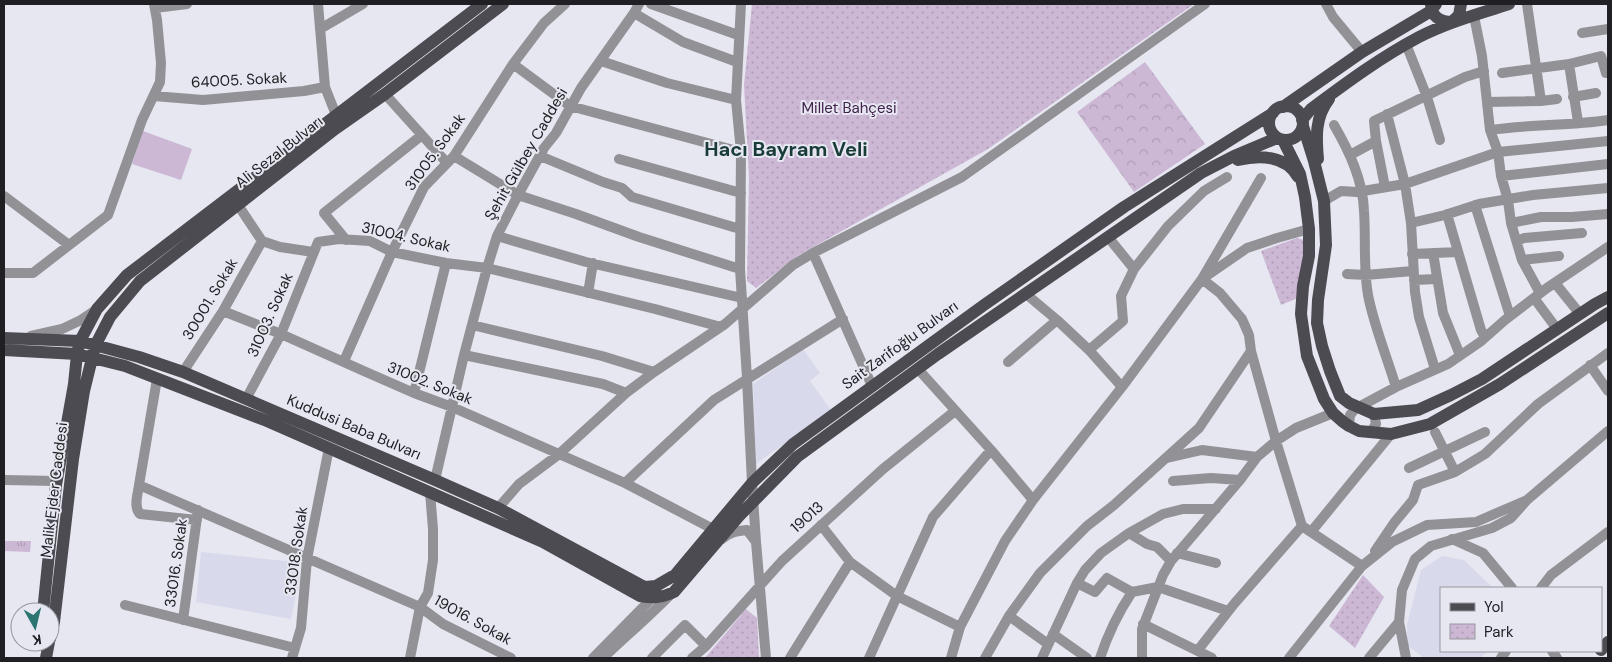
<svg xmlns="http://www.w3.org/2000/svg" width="1612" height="662" font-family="'DM Sans',sans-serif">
	<defs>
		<pattern id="grass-tufts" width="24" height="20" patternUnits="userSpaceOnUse" patternTransform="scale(1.25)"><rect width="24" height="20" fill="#ccb7d4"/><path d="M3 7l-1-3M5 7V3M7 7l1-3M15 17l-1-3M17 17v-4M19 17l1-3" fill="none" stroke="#af9db6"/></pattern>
		<pattern id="forest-crowns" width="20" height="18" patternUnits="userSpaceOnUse" patternTransform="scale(1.25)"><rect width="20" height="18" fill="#ccb7d4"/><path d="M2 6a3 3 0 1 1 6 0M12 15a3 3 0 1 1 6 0" fill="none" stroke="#af9db6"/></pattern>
		<pattern id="park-dots" width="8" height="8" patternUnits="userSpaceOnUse" patternTransform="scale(1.25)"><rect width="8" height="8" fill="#ccb7d4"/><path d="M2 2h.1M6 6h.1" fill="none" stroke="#af9db6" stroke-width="1.8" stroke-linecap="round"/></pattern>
	</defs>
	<rect width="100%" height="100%" fill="#e6e7f1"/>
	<path fill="#d8daeb" d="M 803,349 L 820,373 L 810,381 L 831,410 L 756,464 L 753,384 Z
		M 201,552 L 295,562 L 300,576 L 291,619 L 196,602 Z
		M 1442,556 L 1464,560 L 1493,588 L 1441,588 L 1441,651 L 1488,651 L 1480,658 L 1424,658 L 1407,645 L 1407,625 L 1421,570 Z"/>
	<path fill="url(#grass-tufts)" d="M 4,541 L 31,541 L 30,552 L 4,551 Z"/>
	<path fill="url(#forest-crowns)" d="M 1145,62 L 1205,144 L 1134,192 L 1077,112 Z"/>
	<path fill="url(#park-dots)" d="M 752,4 L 1194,4 L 988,149 L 799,255 L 756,288 L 747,281 L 749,178 L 744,85 Z
		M 1297,238 L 1304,240 L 1306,253 L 1298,298 L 1281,305 L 1261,251 Z
		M 1363,575 L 1384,597 L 1355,648 L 1329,626 Z
		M 746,609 L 757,618 L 759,658 L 705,658 Z"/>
	<path fill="#ccb7d4" d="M 143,131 L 192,149 L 181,180 L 132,164 Z"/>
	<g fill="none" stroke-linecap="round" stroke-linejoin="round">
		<path stroke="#929195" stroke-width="10" d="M 318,4 L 325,87 L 336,115
			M 651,4 L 738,35
			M 741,4 L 736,100 L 741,152 L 740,269 L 747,378 L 752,483 L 756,542
			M 1326,4 L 1333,17 L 1362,52
			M 1527,4 L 1541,101
			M 155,8 L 187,4
			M 634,13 L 683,42 L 737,62
			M 1474,16 L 1482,56 L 1490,130 L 1498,152 L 1501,176 L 1508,200 L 1511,223 L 1522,260 L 1540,293
			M 320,29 L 363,4
			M 1582,33 L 1608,29
			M 1406,44 L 1427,97 L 1440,140
			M 601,61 L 667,83 L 736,100
			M 513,64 L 570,106 L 741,152
			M 1569,64 L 1578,122
			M 1502,73 L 1569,64 L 1601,56 L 1606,73 L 1608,73
			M 385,94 L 447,163
			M 154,96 L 203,100 L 304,91 L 325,87
			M 1573,97 L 1596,93
			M 1488,102 L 1541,101 L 1557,99
			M 1387,114 L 1405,184 L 1411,223 L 1415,292 L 1419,317 L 1435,369
			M 1334,125 C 1349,151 1363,180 1364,211 C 1366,239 1363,267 1368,295 C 1374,326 1387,357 1396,387
			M 1490,130 C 1530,124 1569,126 1608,120
			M 1350,155 L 1376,141
			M 454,156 L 518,195 L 576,214 L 639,237 L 740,269
			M 540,156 L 603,182 L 622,188 L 632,197 L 740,229
			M 619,159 L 741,193
			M 1501,176 L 1608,164
			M 1385,187 L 1376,141 L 1374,121 L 1465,77 L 1484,71
			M 4,196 L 69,245
			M 1324,201 L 1341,191 L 1357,192 L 1405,184 L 1498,152 L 1608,141
			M 238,205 L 262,241 L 280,247 L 313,252
			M 1475,205 L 1510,316
			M 1447,214 L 1481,330 L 1485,337
			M 1411,223 L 1445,215 L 1479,204 L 1533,195 L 1608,188
			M 1511,223 L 1541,217 L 1572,217 L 1608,214
			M 497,236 L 586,262 L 742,298
			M 1108,237 L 1134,269
			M 346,240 L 324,213 L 422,135
			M 1517,241 L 1524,238 L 1582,233
			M 813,253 L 872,386
			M 1433,253 L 1443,313 L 1460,355
			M 1412,254 L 1458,252
			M 1522,260 L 1559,256
			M 4,273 L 33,273 L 108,215 L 142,120 L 160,82 L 161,63 L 157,20 L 154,4
			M 1347,274 L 1366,275 L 1413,271
			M 1205,277 L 1247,248 L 1277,238 L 1309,229
			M 1202,279 L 1220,293 L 1242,319 L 1249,335 L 1251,351 L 1276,441 L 1302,526 L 1362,566 L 1392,542 L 1427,525 L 1476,522 L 1527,500
			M 1414,280 L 1437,279
			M 1555,283 L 1580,314
			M 588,293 L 593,263
			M 1026,294 L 1057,320 L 1089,350 L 1122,387
			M 1534,298 L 1557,329
			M 223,311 L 281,334 L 366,372 L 414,393 L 452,407 L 625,483 L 713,529
			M 472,325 L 602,356 L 654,372
			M 31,336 L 62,329 L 81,320 L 96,310
			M 1089,350 L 1123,321 L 1121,296 L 1134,269 L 1168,226 L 1204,191 L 1227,177
			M 464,355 L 603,384 L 626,393
			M 344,361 L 392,252 L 424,187 L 454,156 L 513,64 L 544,23 L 565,4
			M 1008,362 L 1057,320
			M 1590,365 L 1608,391
			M 183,372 L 223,311 L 262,241
			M 157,379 L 139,485 L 420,607 L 443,624 L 511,658
			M 414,393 L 446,263
			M 246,399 L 281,334 L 318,242 L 339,239 L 370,241 L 392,252 L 446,263 L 487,268 L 655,309 L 721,327
			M 1349,426 L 1350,415 L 1355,409 L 1396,387 L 1448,364 L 1480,342 L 1505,320 L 1547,288 L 1608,247
			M 1435,432 L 1455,472
			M 1370,433 L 1376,424 L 1374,414
			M 991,450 L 1033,500
			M 1167,458 L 1202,450 L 1257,457
			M 1409,468 L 1485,432
			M 4,480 L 57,481
			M 435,480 L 464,355 L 487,268 L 497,236 L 518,195 L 544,148 L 556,133 L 581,88 L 634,13 L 639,4
			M 1173,481 L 1211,478 L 1240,480
			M 625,483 L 714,400 L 843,319
			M 139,485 C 138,494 133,507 140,514 L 197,520
			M 498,508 L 519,484 L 558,455 L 626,393 L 654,372 L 725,324 L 793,265 L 813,253 L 962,177 L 1205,4
			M 821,525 L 850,562 L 897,596 L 960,627
			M 1311,532 L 1391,434
			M 1129,533 L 1147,544 L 1157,547 L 1171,561
			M 722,539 C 730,532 737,531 747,530 L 756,542 L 766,658
			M 1452,539 L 1483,553 L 1512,588
			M 1375,551 L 1394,523 L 1413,500 L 1418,485 L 1455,472 L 1485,454 L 1538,404 L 1608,353
			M 1177,553 L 1216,563
			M 1077,583 L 1095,592 L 1107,578 L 1132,592
			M 1541,588 L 1551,575 L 1608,532
			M 125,605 L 295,648
			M 1009,616 L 1048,644
			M 183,620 L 198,510
			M 1399,622 L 1406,658
			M 1143,624 L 1212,658
			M 1053,634 L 1087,658
			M 1198,650 L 1234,604 L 1302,526
			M 1552,651 L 1557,658
			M 292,658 L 301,628 L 307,559 L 329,448
			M 410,658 L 420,607 L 428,593 L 433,560 L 433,529 L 430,492
			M 593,658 L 655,595
			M 603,658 C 626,636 651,615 673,592
			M 652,658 L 685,625 L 706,646
			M 692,658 L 706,646 L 782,561 L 883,469 L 955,411
			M 790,658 L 850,562
			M 869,658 L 933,517 L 991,450 L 918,369
			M 951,658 L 960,627 L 1005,541 L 1033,500 L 1122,387 L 1202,279 L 1261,178
			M 985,658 L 1009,616 L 1040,573 L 1087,526 L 1114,505 L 1199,428 L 1251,351
			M 1042,658 L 1077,583 L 1085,570 L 1101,553 L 1129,533 L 1163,514 L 1183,509 L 1216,509
			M 1100,658 C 1108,634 1118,613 1132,592 L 1158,587 L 1228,611
			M 1142,658 L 1142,629 L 1163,575 L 1171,561 L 1240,480 L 1257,457 L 1276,441 L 1296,428 L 1333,413
			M 1289,658 L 1362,566
			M 1369,658 L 1399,622 L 1402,590 L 1415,559 L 1431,546 L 1492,528 L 1511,518 L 1527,500 L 1608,431
			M 1501,658 L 1506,651"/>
		<path stroke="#4d4b52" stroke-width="12" d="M 1431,4 C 1431,16 1440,22 1452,22 L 1459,15 L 1461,4
			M1269 123a17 17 0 1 1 34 0a17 17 0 1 1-34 0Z
			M 1283,107 L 1362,52 L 1431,11 L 1436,4
			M 1302,120 L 1311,109 C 1346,83 1381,57 1419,37 C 1448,22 1479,14 1509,4
			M 1303,126 L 1314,161 L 1324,201 L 1326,245 L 1318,300 L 1317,323 L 1322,346 L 1330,371 L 1340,396 L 1349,403 L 1374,414 L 1418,410 L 1451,395 L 1482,379 L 1595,304 L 1608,297
			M 1283,140 L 1300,174 L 1305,197 L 1309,229 L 1309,256 L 1303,286 L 1301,314 L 1307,356 L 1324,399 L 1333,413 L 1342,421 L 1349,426 L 1359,431 L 1391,434 L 1430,424 L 1500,384 L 1608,313
			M 1318,159 C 1316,137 1315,117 1329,99
			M 1238,160 C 1259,155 1286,155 1298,177
			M 4,338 L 80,341 L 139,357 L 183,372 L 435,480 L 498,508 L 639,584 L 645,587 L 656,586 L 675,575 L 752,483 L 793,444 L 984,305 L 1124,207 L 1273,113
			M 4,350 L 77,354 L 125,366 L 267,421 L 543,542 L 640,596 C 652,598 662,598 674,592 L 739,516 L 797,457 L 938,354 L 1201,173 L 1234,156 L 1277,138
			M 43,612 L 56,485 L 74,384 L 77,354 L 80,341 L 97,309 L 127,275 L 482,4
			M 50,639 L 54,622 L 73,459 L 84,391 L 95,346 L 110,317 L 140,281 L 335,129 L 385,94 L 503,4
			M 1601,650 L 1608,642
			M 46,658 L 49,642"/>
	</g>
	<g text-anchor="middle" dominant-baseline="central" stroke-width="4" stroke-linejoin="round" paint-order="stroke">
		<g font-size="15" fill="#202024" stroke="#e6e7f1">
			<text transform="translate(239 80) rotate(-3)">64005. Sokak</text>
			<text transform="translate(279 152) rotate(-38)">Ali Sezal Bulvarı</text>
			<text transform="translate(435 152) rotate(-54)">31005. Sokak</text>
			<text transform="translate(526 154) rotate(-60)">Şehit Gülbey Caddesi</text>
			<text transform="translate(406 237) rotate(13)">31004. Sokak</text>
			<text transform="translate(210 299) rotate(-59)">30001. Sokak</text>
			<text transform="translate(270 315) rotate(-66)">31003. Sokak</text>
			<text transform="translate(900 345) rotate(-36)">Sait Zarifoğlu Bulvarı</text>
			<text transform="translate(430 383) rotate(22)">31002. Sokak</text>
			<text transform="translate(354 427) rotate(23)">Kuddusi Baba Bulvarı</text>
			<text transform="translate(54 490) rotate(-83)">Malik Ejder Caddesi</text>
			<text transform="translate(807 517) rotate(-42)">19013</text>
			<text transform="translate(296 551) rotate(-82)">33018. Sokak</text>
			<text transform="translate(176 563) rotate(-82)">33016. Sokak</text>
			<text transform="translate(473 620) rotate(29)">19016. Sokak</text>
		</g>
		<g font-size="15" fill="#41214c" stroke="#e6e7f1">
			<text x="849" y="108">Millet Bahçesi</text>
		</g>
		<g font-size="20" font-weight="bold" fill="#193c39" stroke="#e6e7f1">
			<text x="786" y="149">Hacı Bayram Veli</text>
		</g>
	</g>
	<rect width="1612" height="662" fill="none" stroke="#202024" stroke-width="10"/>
	<rect x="1440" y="587" width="162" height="65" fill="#e6e7f1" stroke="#97979f"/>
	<rect x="1450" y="603" width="25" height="8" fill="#4d4b52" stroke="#97979f"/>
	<text x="1484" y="612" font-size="15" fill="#202024">Yol</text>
	<rect x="1450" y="624" width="25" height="15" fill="url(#park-dots)" stroke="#97979f"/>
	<text x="1484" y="637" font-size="15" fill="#202024">Park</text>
	<g transform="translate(35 627) rotate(172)"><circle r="24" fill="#e6e7f1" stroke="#97979f"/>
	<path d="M0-4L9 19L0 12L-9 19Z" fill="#2b7470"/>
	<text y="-8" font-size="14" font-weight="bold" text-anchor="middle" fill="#202024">K</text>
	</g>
</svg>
